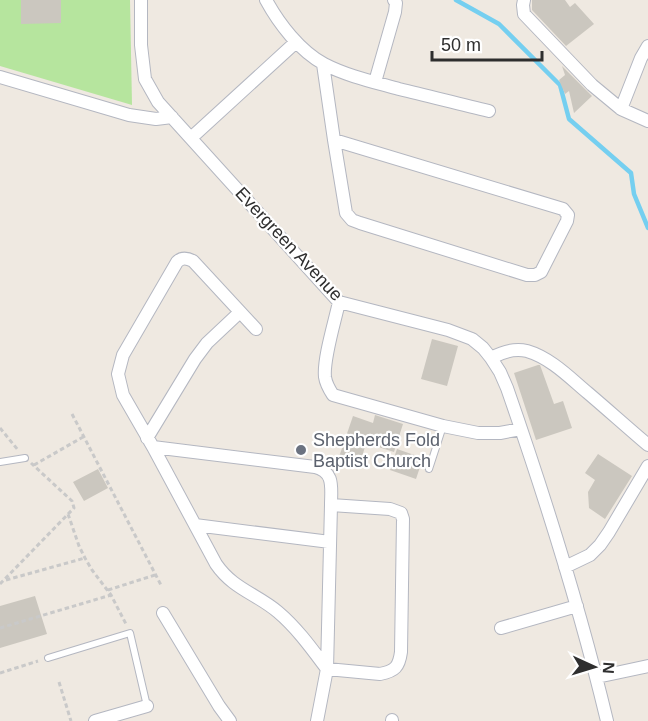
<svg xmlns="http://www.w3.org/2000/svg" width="648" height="721" font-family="Helvetica,sans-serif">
	<rect width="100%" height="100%" fill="#efe9e1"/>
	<path fill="#b6e59e" d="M 0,0 L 130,0 L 132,105 L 0,66 Z"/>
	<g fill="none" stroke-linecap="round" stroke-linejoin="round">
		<path stroke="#75cff0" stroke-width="4.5" d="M 456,0 L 499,24 L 560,85 L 569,119 L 631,173 L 634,194 L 648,228"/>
	</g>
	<path fill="#cbc7bf" d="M 21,0 L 61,0 L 61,23 L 21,24 Z
		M 532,0 L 565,0 L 570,7 L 575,3 L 594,24 L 566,46 L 532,10 Z
		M 562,66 L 592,96 L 574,113 L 569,91 L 565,94 L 559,80 L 565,75 Z
		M 432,339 L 458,346 L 447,386 L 421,379 Z
		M 538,365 L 540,365 L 554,404 L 563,401 L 572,428 L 536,440 L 514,373 Z
		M 375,415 L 403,424 L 394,452 L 366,443 L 360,464 L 339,457 L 353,416 L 373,423 Z
		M 397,449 L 423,458 L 416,479 L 390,470 Z
		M 598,454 L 632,476 L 605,519 L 589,508 L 588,492 L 595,480 L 585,473 Z
		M 98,469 L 108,488 L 84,501 L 73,482 Z
		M 35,596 L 47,634 L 0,648 L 0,606 Z"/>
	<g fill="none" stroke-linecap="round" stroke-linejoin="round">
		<g stroke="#b4b7c1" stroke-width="8">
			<path id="lane" d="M 0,462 L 25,458
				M 429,469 L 443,426
				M 48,658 L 130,633 L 147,706"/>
		</g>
		<g stroke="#b4b7c1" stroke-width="14">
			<path id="street" d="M 141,0 L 141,45 L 145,79 L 158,102 L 339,302 L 448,330 L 472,339 L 483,348 L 491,358 L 500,372 L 507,388 C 545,497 580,608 607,721
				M 266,0 C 279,24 300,51 324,64 C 347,76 374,82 399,89 C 429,96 459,104 489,111
				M 524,0 L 523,5 L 524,14 L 592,85 L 621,109 L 648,121
				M 323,64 L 334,140 L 346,213 L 352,220 L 360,223 L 527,275 L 535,275 L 541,272 L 567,221 L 568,215 L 563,209 L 334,140
				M 0,77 L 129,115 L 156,119 L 172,117
				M 375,82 L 395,12 L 396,3 L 394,0
				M 621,109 L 641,58 L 648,46
				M 191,138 L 296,42
				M 339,302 C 335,321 323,359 325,377 C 326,384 329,389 333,395 L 443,426 L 478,433 L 500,433 L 521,429
				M 256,329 L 193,261 C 187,258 182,257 177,262 L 123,355 L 118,374 L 123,395 L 153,447 L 216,564 C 233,589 257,594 278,612 C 297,628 312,649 327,669 L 380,674 C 395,671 399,667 401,652 L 403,519 L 401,513 L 390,509 L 331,505
				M 491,358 C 502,352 515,348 527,351 C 551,358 570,378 588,393 C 608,410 628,428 648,445
				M 147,438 L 195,359 L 207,343 L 240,312
				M 153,447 L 315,467 C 335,472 331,488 331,505 L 327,669 L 317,721
				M 195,525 L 330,542
				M 565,567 L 590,555 L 600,545 L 609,532 L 648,466
				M 163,613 L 219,706 L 230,721
				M 501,628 L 577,606
				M 597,677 L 648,666
				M 95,721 L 147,706
				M 392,721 L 392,720"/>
		</g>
		<path stroke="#c9c9c9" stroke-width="3" stroke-dasharray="4.5 3" stroke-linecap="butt" d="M 72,414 L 162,587
			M 0,428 L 18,450
			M 34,465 L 83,437
			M 68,514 L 79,546 L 85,558 L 92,570 L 111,595 L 127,626
			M 6,580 L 85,558
			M 0,584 L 74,508 L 72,501 L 31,463
			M 108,590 L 155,575
			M 0,628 L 111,595
			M 0,673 L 38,661
			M 59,682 L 71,721"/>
		<use href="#lane" stroke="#fff" stroke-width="6"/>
		<use href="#street" stroke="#fff" stroke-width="12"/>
	</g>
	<circle fill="#6b7280" stroke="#fff" stroke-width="2" cx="301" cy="450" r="6"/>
	<g text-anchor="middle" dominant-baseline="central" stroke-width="4.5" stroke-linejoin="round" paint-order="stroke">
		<g font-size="18" fill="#2e2e2e" stroke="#fff">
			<text transform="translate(289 244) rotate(47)">Evergreen Avenue</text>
		</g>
		<g font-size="18" fill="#5b616d" stroke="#fff" text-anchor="start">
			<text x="313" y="440">Shepherds Fold<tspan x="313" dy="21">Baptist Church</tspan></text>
		</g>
	</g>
	<g transform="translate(594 667) rotate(94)" stroke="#ffffff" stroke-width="4.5" paint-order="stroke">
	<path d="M0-4.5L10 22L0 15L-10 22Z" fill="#2e2e2e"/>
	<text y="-9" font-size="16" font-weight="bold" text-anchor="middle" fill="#2e2e2e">N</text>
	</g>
	<path d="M432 51v9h110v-9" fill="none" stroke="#2e2e2e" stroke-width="3"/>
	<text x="441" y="51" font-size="18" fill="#2e2e2e" stroke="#ffffff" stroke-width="4.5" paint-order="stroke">50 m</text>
</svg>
